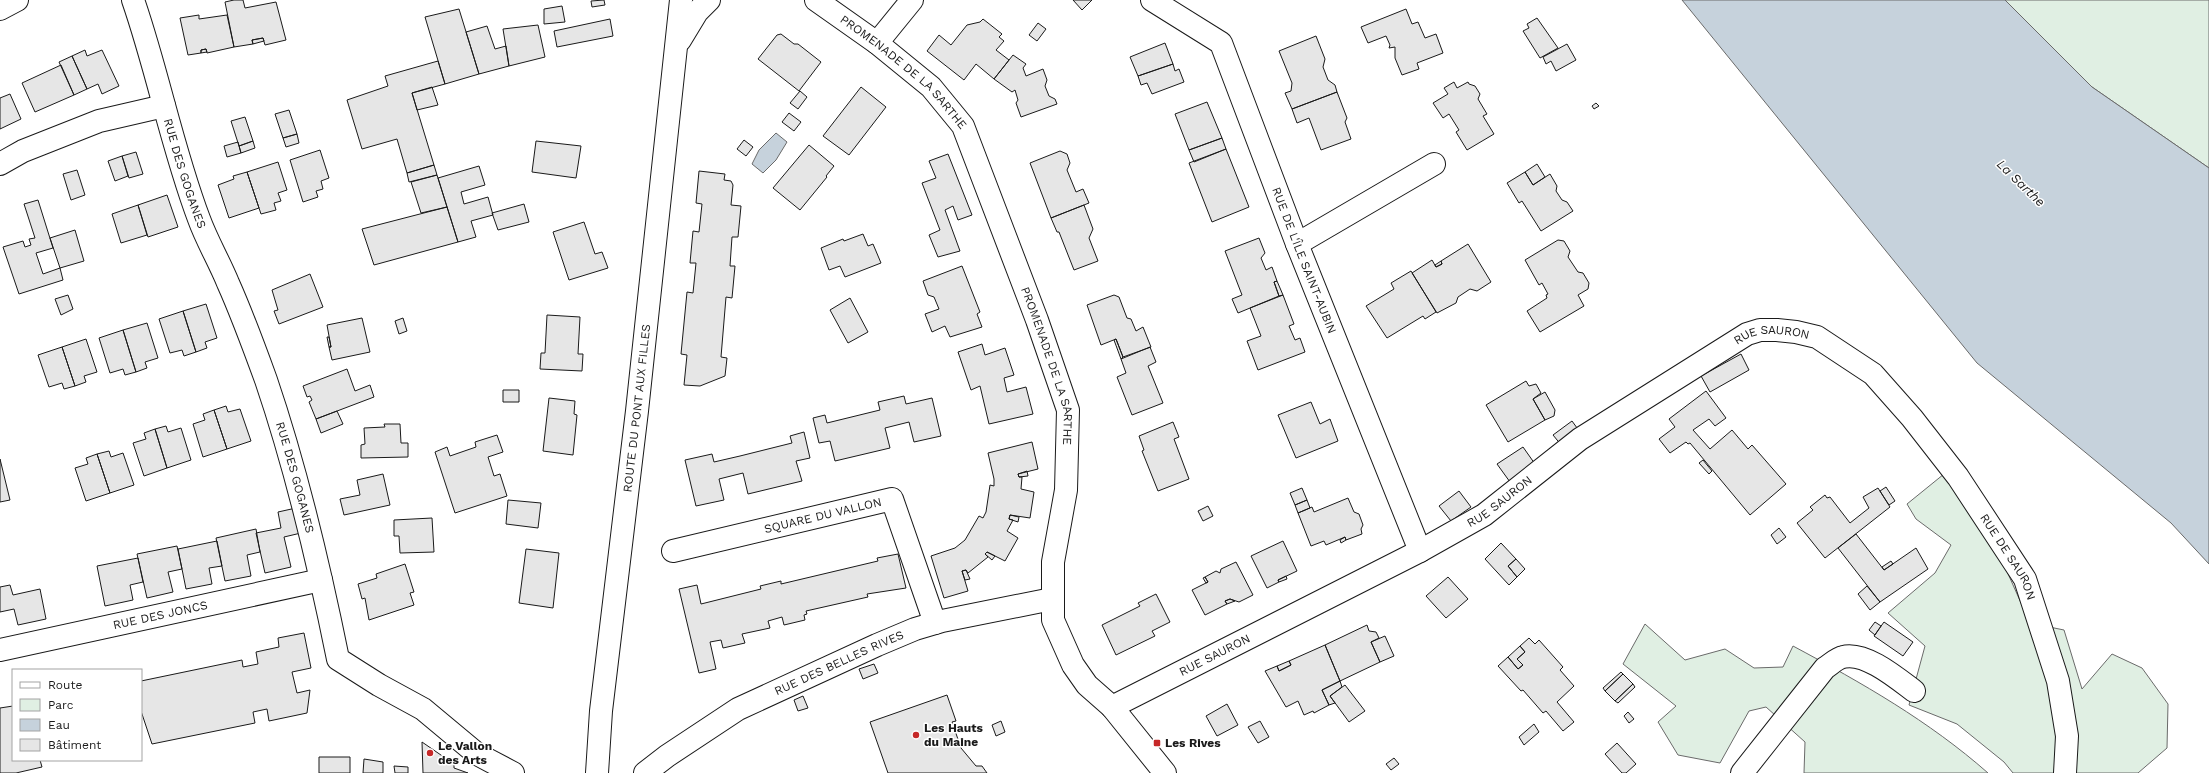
<svg xmlns="http://www.w3.org/2000/svg" width="2209" height="773" font-family="'Work Sans',sans-serif">
	<rect width="100%" height="100%" fill="#fff"/>
	<path fill="#e0efe3" stroke="#6a6a6a" d="M 2005,0 L 2209,0 L 2209,168 L 2092,87 Z
		M 1944,474 L 2005,567 L 2030,623 L 2064,630 L 2082,689 L 2112,654 L 2142,668 L 2168,704 L 2167,748 L 2138,773 L 2013,773 L 2004,762 L 1957,724 L 1909,705 L 1925,646 L 1888,613 L 1935,573 L 1951,545 L 1916,519 L 1907,504 Z
		M 1645,624 L 1685,660 L 1725,649 L 1754,668 L 1783,667 L 1793,646 C 1862,683 1929,721 1988,773 L 1804,773 L 1805,742 L 1766,707 L 1749,711 L 1720,763 L 1678,755 L 1658,722 L 1676,706 L 1623,664 Z"/>
	<path fill="#c6d2dc" stroke="#6a6a6a" d="M 1682,0 L 2005,0 L 2092,87 L 2209,168 L 2209,564 L 2171,523 L 1977,363 Z
		M 776,133 L 787,142 L 776,160 L 763,173 L 752,164 L 759,150 Z"/>
	<path fill="#e6e6e6" stroke="#1a1a1a" d="M 234,0 L 243,0 L 245,8 L 276,2 L 286,40 L 265,45 L 263,38 L 252,40 L 253,44 L 234,47 L 225,2 Z
		M 604,0 L 605,5 L 592,7 L 591,1 Z
		M 1073,0 L 1092,0 L 1082,10 Z
		M 562,6 L 565,22 L 544,24 L 544,9 Z
		M 459,9 L 479,74 L 445,84 L 425,17 Z
		M 1406,9 L 1412,24 L 1418,22 L 1425,38 L 1436,34 L 1443,53 L 1417,63 L 1419,69 L 1402,75 L 1395,58 L 1395,47 L 1389,48 L 1390,45 L 1386,36 L 1368,43 L 1361,27 Z
		M 199,15 L 199,19 L 227,15 L 234,47 L 207,53 L 206,49 L 201,50 L 201,53 L 188,55 L 180,18 Z
		M 1537,18 L 1558,48 L 1540,58 L 1523,31 L 1529,28 L 1527,24 Z
		M 610,19 L 613,36 L 557,47 L 554,31 Z
		M 983,19 L 1002,34 L 999,37 L 1004,41 L 996,50 L 1009,60 L 994,79 L 976,64 L 964,80 L 927,51 L 939,35 L 951,45 L 967,25 L 980,22 Z
		M 1038,23 L 1046,29 L 1037,41 L 1029,35 Z
		M 538,25 L 545,57 L 509,66 L 503,29 Z
		M 487,26 L 495,49 L 506,46 L 509,66 L 479,74 L 466,32 Z
		M 781,34 L 794,44 L 798,44 L 821,62 L 799,91 L 758,59 L 777,35 Z
		M 1316,36 L 1325,59 L 1323,67 L 1328,80 L 1335,85 L 1337,92 L 1292,109 L 1285,93 L 1291,91 L 1292,83 L 1279,51 Z
		M 263,38 L 264,41 L 253,44 L 252,40 Z
		M 1165,43 L 1173,64 L 1138,76 L 1130,57 Z
		M 1567,44 L 1576,60 L 1556,71 L 1551,61 L 1546,64 L 1543,57 Z
		M 206,49 L 207,52 L 201,53 L 201,50 Z
		M 85,50 L 87,56 L 102,50 L 119,86 L 102,94 L 98,84 L 87,89 L 72,56 Z
		M 1013,55 L 1026,64 L 1023,68 L 1026,76 L 1043,69 L 1047,80 L 1045,86 L 1049,96 L 1055,99 L 1057,104 L 1021,117 L 1016,103 L 1018,100 L 1015,90 L 1012,92 L 994,79 Z
		M 72,56 L 87,89 L 74,95 L 59,62 Z
		M 438,61 L 445,84 L 412,93 L 434,165 L 407,173 L 397,139 L 362,149 L 347,100 L 388,86 L 385,76 Z
		M 1173,64 L 1175,71 L 1179,69 L 1184,82 L 1152,94 L 1147,83 L 1141,85 L 1138,76 Z
		M 61,65 L 74,95 L 35,112 L 22,83 Z
		M 1454,82 L 1457,88 L 1468,82 L 1469,84 L 1475,86 L 1480,94 L 1478,99 L 1487,114 L 1483,116 L 1494,134 L 1467,150 L 1456,132 L 1459,130 L 1449,114 L 1443,118 L 1433,103 L 1448,94 L 1444,88 Z
		M 432,87 L 438,105 L 417,110 L 412,93 Z
		M 861,87 L 886,107 L 849,155 L 823,136 Z
		M 800,91 L 807,97 L 798,109 L 790,103 Z
		M 1337,92 L 1347,118 L 1345,122 L 1351,139 L 1321,150 L 1309,118 L 1297,123 L 1292,109 Z
		M 10,94 L 21,119 L 0,129 L 0,98 Z
		M 1207,102 L 1222,138 L 1189,150 L 1175,114 Z
		M 1596,103 L 1599,106 L 1594,109 L 1592,106 Z
		M 289,110 L 297,134 L 283,138 L 275,114 Z
		M 789,113 L 801,122 L 794,131 L 782,122 Z
		M 245,117 L 253,141 L 239,146 L 231,121 Z
		M 297,134 L 299,143 L 286,147 L 283,138 Z
		M 1222,138 L 1226,149 L 1194,162 L 1189,150 Z
		M 744,140 L 753,147 L 746,156 L 737,149 Z
		M 253,141 L 255,148 L 241,153 L 239,146 Z
		M 536,141 L 581,146 L 576,178 L 532,172 Z
		M 238,142 L 241,153 L 227,157 L 224,146 Z
		M 809,145 L 834,166 L 826,176 L 827,177 L 800,210 L 773,188 Z
		M 1226,149 L 1249,207 L 1212,222 L 1189,163 Z
		M 320,150 L 329,178 L 321,181 L 323,189 L 316,191 L 318,197 L 303,202 L 290,160 Z
		M 1060,151 L 1067,154 L 1070,163 L 1067,170 L 1076,192 L 1083,189 L 1089,203 L 1051,218 L 1030,163 Z
		M 136,152 L 143,174 L 129,178 L 122,156 Z
		M 948,154 L 972,215 L 958,220 L 953,206 L 945,210 L 960,251 L 938,257 L 929,235 L 940,230 L 922,183 L 936,178 L 929,161 Z
		M 122,156 L 128,176 L 115,181 L 108,161 Z
		M 278,162 L 287,190 L 278,193 L 281,201 L 274,203 L 276,210 L 261,214 L 247,172 Z
		M 1537,164 L 1545,177 L 1533,185 L 1525,172 Z
		M 434,165 L 437,175 L 409,182 L 407,173 Z
		M 479,166 L 485,185 L 461,192 L 464,204 L 488,197 L 493,215 L 471,221 L 476,237 L 458,242 L 438,178 Z
		M 77,170 L 85,195 L 71,200 L 63,174 Z
		M 699,171 L 725,174 L 724,180 L 731,181 L 733,185 L 731,205 L 741,206 L 738,237 L 732,237 L 730,266 L 735,266 L 732,298 L 726,297 L 721,357 L 727,358 L 725,376 L 700,386 L 684,385 L 687,355 L 681,354 L 687,292 L 693,293 L 696,263 L 690,263 L 693,231 L 699,232 L 702,204 L 696,203 Z
		M 247,172 L 259,208 L 229,218 L 218,185 L 234,179 L 233,176 Z
		M 1525,172 L 1533,185 L 1550,174 L 1557,186 L 1556,191 L 1562,200 L 1567,202 L 1573,211 L 1541,231 L 1522,201 L 1519,203 L 1507,183 Z
		M 437,175 L 447,207 L 421,213 L 411,182 Z
		M 167,195 L 178,227 L 148,237 L 138,205 Z
		M 38,200 L 53,248 L 36,253 L 43,274 L 60,268 L 63,280 L 19,294 L 3,247 L 23,241 L 25,247 L 31,245 L 29,239 L 35,238 L 24,204 Z
		M 524,204 L 529,222 L 498,230 L 492,213 Z
		M 138,205 L 147,235 L 121,243 L 112,214 Z
		M 1084,205 L 1093,229 L 1089,238 L 1098,261 L 1074,270 L 1059,232 L 1057,232 L 1051,218 Z
		M 447,207 L 458,242 L 374,265 L 362,229 Z
		M 584,222 L 595,254 L 602,252 L 608,268 L 569,280 L 553,232 Z
		M 75,230 L 84,261 L 60,268 L 50,238 Z
		M 863,234 L 868,246 L 873,244 L 881,263 L 845,277 L 840,266 L 829,270 L 821,248 L 843,239 L 844,241 Z
		M 1259,238 L 1265,253 L 1261,258 L 1266,270 L 1272,267 L 1277,281 L 1274,282 L 1279,296 L 1238,313 L 1232,299 L 1242,295 L 1225,251 Z
		M 1558,240 L 1564,241 L 1570,251 L 1568,257 L 1578,272 L 1583,273 L 1589,283 L 1588,289 L 1578,295 L 1584,306 L 1540,332 L 1527,311 L 1547,298 L 1546,295 L 1548,294 L 1542,283 L 1539,285 L 1525,260 Z
		M 1468,244 L 1491,282 L 1477,291 L 1470,289 L 1458,297 L 1456,303 L 1437,313 L 1412,273 L 1432,260 L 1436,267 L 1442,264 L 1441,261 Z
		M 1441,261 L 1442,264 L 1436,267 L 1435,265 Z
		M 962,266 L 980,312 L 977,314 L 982,327 L 950,337 L 945,326 L 932,332 L 925,314 L 939,309 L 934,297 L 928,295 L 923,281 Z
		M 1411,271 L 1436,312 L 1425,319 L 1423,316 L 1387,338 L 1366,306 L 1394,289 L 1391,283 Z
		M 310,274 L 323,307 L 279,324 L 274,311 L 278,310 L 272,290 Z
		M 1277,281 L 1283,295 L 1279,296 L 1274,282 Z
		M 68,295 L 73,309 L 61,315 L 55,299 Z
		M 1114,295 L 1119,297 L 1127,318 L 1131,319 L 1136,331 L 1143,327 L 1151,347 L 1123,357 L 1116,339 L 1101,345 L 1087,305 Z
		M 1283,295 L 1294,324 L 1289,326 L 1295,340 L 1300,338 L 1305,352 L 1258,370 L 1247,341 L 1261,336 L 1250,308 Z
		M 850,298 L 868,332 L 848,343 L 830,310 Z
		M 206,304 L 217,338 L 205,342 L 207,348 L 196,352 L 183,311 Z
		M 183,311 L 196,352 L 184,356 L 182,350 L 170,353 L 159,319 Z
		M 547,315 L 580,317 L 578,354 L 583,354 L 582,371 L 540,369 L 541,353 L 545,353 Z
		M 362,318 L 370,352 L 332,360 L 329,347 L 331,347 L 327,325 Z
		M 403,318 L 407,331 L 399,334 L 395,321 Z
		M 147,323 L 158,358 L 145,362 L 147,368 L 136,372 L 123,330 Z
		M 123,330 L 136,372 L 125,375 L 123,369 L 110,373 L 99,338 Z
		M 327,337 L 329,337 L 331,347 L 329,347 Z
		M 86,339 L 97,372 L 84,376 L 86,382 L 75,386 L 62,347 Z
		M 1116,339 L 1123,357 L 1121,359 L 1114,340 Z
		M 982,344 L 985,355 L 1005,348 L 1014,375 L 1004,378 L 1007,392 L 1026,387 L 1033,414 L 989,424 L 980,386 L 971,390 L 958,352 Z
		M 62,347 L 75,386 L 64,389 L 62,383 L 49,387 L 38,355 Z
		M 1150,347 L 1156,362 L 1148,366 L 1163,403 L 1132,415 L 1117,377 L 1126,373 L 1121,359 Z
		M 1741,354 L 1749,370 L 1710,392 L 1701,376 Z
		M 347,369 L 355,391 L 370,385 L 374,397 L 316,419 L 309,402 L 312,400 L 310,396 L 307,397 L 303,386 Z
		M 1526,381 L 1529,386 L 1536,384 L 1541,393 L 1533,399 L 1545,420 L 1508,442 L 1486,405 Z
		M 503,390 L 519,390 L 519,402 L 503,402 Z
		M 1706,391 L 1726,418 L 1715,426 L 1709,419 L 1693,430 L 1710,449 L 1732,430 L 1748,449 L 1752,445 L 1786,484 L 1750,515 L 1690,443 L 1688,444 L 1686,442 L 1670,453 L 1659,439 L 1675,427 L 1669,419 Z
		M 1545,392 L 1555,410 L 1554,416 L 1545,420 L 1533,399 Z
		M 904,396 L 906,404 L 932,398 L 941,436 L 914,442 L 909,422 L 885,428 L 890,448 L 835,461 L 830,441 L 819,443 L 813,418 L 825,415 L 827,423 L 880,410 L 878,402 Z
		M 549,398 L 575,401 L 574,414 L 577,415 L 573,455 L 543,451 Z
		M 1311,402 L 1320,424 L 1330,419 L 1338,441 L 1296,458 L 1278,415 Z
		M 226,406 L 228,412 L 240,409 L 251,441 L 227,449 L 214,410 Z
		M 214,410 L 227,449 L 203,457 L 193,424 L 205,420 L 203,414 Z
		M 337,411 L 343,424 L 321,433 L 316,419 Z
		M 1572,421 L 1580,432 L 1562,446 L 1553,435 Z
		M 1173,422 L 1179,437 L 1174,439 L 1189,479 L 1158,491 L 1142,451 L 1144,450 L 1139,436 Z
		M 384,424 L 400,424 L 401,443 L 408,443 L 408,457 L 361,458 L 361,445 L 365,444 L 364,428 L 385,427 Z
		M 166,426 L 168,432 L 181,428 L 191,460 L 167,468 L 155,429 Z
		M 155,429 L 167,468 L 144,476 L 133,443 L 146,439 L 144,433 Z
		M 804,432 L 810,458 L 796,461 L 802,481 L 748,494 L 743,473 L 719,479 L 724,500 L 696,506 L 685,460 L 712,454 L 714,462 L 740,456 L 792,443 L 790,436 Z
		M 497,435 L 503,452 L 488,457 L 494,476 L 500,474 L 507,496 L 455,513 L 435,452 L 447,447 L 450,456 L 476,447 L 475,442 Z
		M 1032,442 L 1038,469 L 1018,474 L 1019,477 L 1022,477 L 1021,489 L 1034,492 L 1030,518 L 1010,515 L 1009,519 L 1013,520 L 1007,531 L 1018,538 L 1005,561 L 987,552 L 985,554 L 988,557 L 968,573 L 966,570 L 962,571 L 968,591 L 944,598 L 931,556 L 955,548 L 965,540 L 979,516 L 983,518 L 986,512 L 990,485 L 994,486 L 994,479 L 988,453 Z
		M 1523,447 L 1535,464 L 1510,482 L 1497,464 Z
		M 109,451 L 111,457 L 123,453 L 134,485 L 110,493 L 97,454 Z
		M 97,454 L 110,493 L 86,501 L 75,468 L 88,464 L 86,458 Z
		M 0,459 L 10,500 L 0,502 Z
		M 1703,460 L 1712,471 L 1709,474 L 1699,463 Z
		M 1027,471 L 1028,476 L 1019,477 L 1018,474 Z
		M 383,474 L 390,505 L 344,515 L 340,499 L 360,495 L 357,480 Z
		M 1886,487 L 1895,501 L 1889,505 L 1880,491 Z
		M 1302,488 L 1307,500 L 1295,505 L 1290,493 Z
		M 1878,488 L 1890,507 L 1825,558 L 1797,523 L 1813,510 L 1810,507 L 1825,495 L 1827,498 L 1830,497 L 1850,523 L 1869,508 L 1863,497 Z
		M 1459,491 L 1471,507 L 1451,521 L 1439,506 Z
		M 1348,498 L 1354,512 L 1359,514 L 1363,525 L 1361,529 L 1362,534 L 1346,540 L 1345,537 L 1326,545 L 1324,541 L 1311,546 L 1298,513 L 1312,507 L 1314,512 Z
		M 508,500 L 541,503 L 538,528 L 506,524 Z
		M 1307,500 L 1310,508 L 1298,513 L 1295,505 Z
		M 1208,506 L 1213,516 L 1203,521 L 1198,511 Z
		M 296,508 L 301,533 L 284,537 L 291,567 L 265,573 L 256,533 L 281,528 L 278,512 Z
		M 1010,515 L 1019,517 L 1018,522 L 1009,519 Z
		M 432,518 L 434,552 L 400,553 L 399,536 L 394,536 L 394,520 Z
		M 1779,528 L 1786,537 L 1777,544 L 1771,535 Z
		M 256,529 L 260,552 L 247,555 L 251,576 L 225,581 L 216,538 Z
		M 1856,534 L 1884,570 L 1916,548 L 1928,569 L 1880,602 L 1838,548 Z
		M 1345,537 L 1346,540 L 1341,543 L 1340,540 Z
		M 217,541 L 222,566 L 209,568 L 212,584 L 186,589 L 178,549 Z
		M 1283,541 L 1297,571 L 1278,580 L 1279,582 L 1267,588 L 1251,556 Z
		M 1501,543 L 1516,559 L 1508,566 L 1517,577 L 1509,585 L 1485,559 Z
		M 177,546 L 182,569 L 168,572 L 173,592 L 147,598 L 137,554 Z
		M 526,549 L 559,553 L 553,608 L 519,603 Z
		M 987,552 L 995,556 L 992,560 L 985,554 Z
		M 898,554 L 906,588 L 867,594 L 868,597 L 806,611 L 807,614 L 804,615 L 805,620 L 784,625 L 782,617 L 768,621 L 770,628 L 742,634 L 745,643 L 723,648 L 721,640 L 710,642 L 716,669 L 699,673 L 679,589 L 697,585 L 701,604 L 761,589 L 760,586 L 781,581 L 781,584 L 878,561 L 877,558 Z
		M 138,558 L 143,582 L 130,585 L 133,600 L 105,606 L 97,566 Z
		M 1516,559 L 1525,569 L 1517,577 L 1508,566 Z
		M 1891,561 L 1893,564 L 1884,570 L 1882,567 Z
		M 1236,562 L 1253,595 L 1239,602 L 1230,599 L 1225,601 L 1227,604 L 1205,615 L 1192,590 L 1208,582 L 1205,577 L 1216,571 L 1220,573 L 1221,569 Z
		M 405,564 L 414,592 L 410,593 L 414,605 L 369,620 L 365,598 L 362,599 L 358,584 L 377,578 L 376,574 Z
		M 966,570 L 970,579 L 965,580 L 962,571 Z
		M 1286,576 L 1287,579 L 1279,582 L 1278,580 Z
		M 1205,577 L 1208,582 L 1206,583 L 1203,578 Z
		M 1448,577 L 1468,599 L 1446,618 L 1426,596 Z
		M 10,585 L 13,595 L 40,589 L 46,619 L 18,625 L 14,609 L 0,612 L 0,587 Z
		M 1867,586 L 1880,602 L 1870,610 L 1858,594 Z
		M 1156,594 L 1170,622 L 1152,631 L 1155,636 L 1116,655 L 1102,625 L 1140,606 L 1138,603 Z
		M 1230,599 L 1235,601 L 1227,604 L 1225,601 Z
		M 1875,622 L 1881,626 L 1875,635 L 1869,630 Z
		M 1884,622 L 1913,642 L 1903,656 L 1874,636 Z
		M 1367,625 L 1369,631 L 1376,632 L 1379,638 L 1371,642 L 1380,662 L 1340,681 L 1325,645 Z
		M 304,633 L 311,668 L 292,672 L 297,693 L 310,690 L 307,713 L 269,721 L 267,709 L 253,712 L 255,723 L 152,744 L 141,711 L 141,681 L 242,660 L 243,667 L 258,664 L 256,652 L 279,647 L 278,638 Z
		M 1385,636 L 1394,656 L 1380,662 L 1371,642 Z
		M 1529,638 L 1535,644 L 1539,640 L 1563,667 L 1560,670 L 1574,686 L 1557,702 L 1574,722 L 1563,731 L 1546,711 L 1543,713 L 1523,690 L 1521,691 L 1498,666 L 1508,657 L 1518,669 L 1523,665 L 1517,659 L 1525,652 L 1520,646 Z
		M 1325,645 L 1340,681 L 1322,690 L 1329,705 L 1314,713 L 1313,711 L 1304,715 L 1298,701 L 1286,707 L 1265,671 L 1277,666 L 1279,671 L 1291,665 L 1289,661 Z
		M 1520,646 L 1525,652 L 1517,659 L 1523,665 L 1518,669 L 1508,657 Z
		M 1289,661 L 1291,665 L 1279,671 L 1277,666 Z
		M 874,664 L 878,673 L 863,679 L 859,669 Z
		M 1621,672 L 1623,674 L 1605,691 L 1603,688 Z
		M 1623,674 L 1633,684 L 1615,701 L 1605,691 Z
		M 1340,681 L 1342,687 L 1330,696 L 1335,703 L 1329,705 L 1322,690 Z
		M 1633,684 L 1635,687 L 1618,703 L 1615,701 Z
		M 1345,685 L 1365,711 L 1349,722 L 1330,696 Z
		M 947,695 L 956,721 L 952,722 L 961,748 L 976,766 L 982,766 L 987,773 L 888,773 L 870,722 Z
		M 803,696 L 808,708 L 798,711 L 794,700 Z
		M 1227,704 L 1238,725 L 1217,736 L 1206,716 Z
		M 13,706 L 13,760 L 40,760 L 42,767 L 16,773 L 0,773 L 0,708 Z
		M 1628,712 L 1634,719 L 1629,723 L 1624,716 Z
		M 1001,721 L 1005,732 L 996,736 L 992,725 Z
		M 1260,721 L 1269,737 L 1258,743 L 1248,727 Z
		M 1534,724 L 1539,732 L 1524,745 L 1519,737 Z
		M 422,742 L 454,764 L 454,768 L 468,773 L 423,773 Z
		M 1617,743 L 1636,764 L 1626,773 L 1622,773 L 1605,754 Z
		M 319,757 L 350,757 L 350,773 L 319,773 Z
		M 1394,758 L 1399,764 L 1391,770 L 1386,764 Z
		M 364,759 L 383,762 L 383,773 L 363,773 Z
		M 394,766 L 408,767 L 408,773 L 395,773 Z"/>
	<g fill="none" stroke-linecap="round" stroke-linejoin="round">
		<g stroke="#1a1a1a" stroke-width="24">
			<g id="minor">
				<path id="s1" d="M 133,0 C 158,72 172,148 199,219 C 207,241 219,261 228,283 C 242,314 254,347 266,380 C 297,471 319,565 338,659 L 379,685 L 423,709 L 477,754 L 513,773"/>
				<path id="s2" d="M 816,0 L 877,43 L 931,87 L 963,126 L 1037,320 L 1068,410 L 1066,490 L 1053,562 L 1053,620 L 1073,665 L 1087,685 L 1112,707 L 1165,773"/>
				<path id="s3" d="M 1152,0 L 1221,43 L 1297,244 L 1420,551"/>
				<path d="M 0,9 L 17,0"/>
				<path d="M 877,43 L 912,0"/>
				<path d="M 0,164 L 23,151 L 99,121 L 164,106"/>
				<path d="M 1297,244 L 1434,164"/>
				<path id="s4" d="M 673,551 L 892,499 L 935,623"/>
				<path id="s5" d="M 0,650 L 321,580"/>
				<path id="s6" d="M 1112,707 L 1420,551 L 1484,515 L 1580,439 L 1747,334 L 1760,330 L 1777,330 L 1796,332 L 1817,337 L 1873,374 L 1912,418 L 1958,477 L 2025,579 L 2058,681 L 2067,736 L 2065,773"/>
				<path id="s7" d="M 645,773 L 667,756 L 738,709 L 877,645 L 915,629 L 942,621 L 1052,599"/>
				<path d="M 1742,773 L 1825,668 C 1830,665 1837,658 1843,657 C 1865,651 1898,679 1914,691"/>
			</g>
		</g>
		<g stroke="#1a1a1a" stroke-width="24">
			<g id="tertiary">
				<path d="M 680,40 L 697,12 L 709,0"/>
				<path id="s8" d="M 597,773 L 601,711 L 637,411 L 681,0"/>
			</g>
		</g>
		<use href="#minor" stroke="#fff" stroke-width="22"/>
		<use href="#tertiary" stroke="#fff" stroke-width="22"/>
	</g>
	<g fill="#c62828" stroke="#fff" stroke-width="1.5">
		<circle cx="916" cy="735" r="4"/>
		<rect x="1153" y="739" width="8" height="8" rx="2"/>
		<circle cx="430" cy="753" r="4"/>
	</g>
	<g text-anchor="middle" dominant-baseline="central" stroke-width="3" stroke-linejoin="round" paint-order="stroke">
		<g font-size="12" fill="#1a1a1a" stroke="#fff">
			<text stroke="none"><textPath href="#s2" startOffset="114">PROMENADE DE LA SARTHE</textPath></text>
			<text stroke="none"><textPath href="#s1" startOffset="181">RUE DES GOGANES</textPath></text>
			<text stroke="none"><textPath href="#s3" startOffset="314">RUE DE L'ÎLE SAINT-AUBIN</textPath></text>
			<text stroke="none"><textPath href="#s6" startOffset="763">RUE SAURON</textPath></text>
			<text stroke="none"><textPath href="#s2" startOffset="450">PROMENADE DE LA SARTHE</textPath></text>
			<text stroke="none"><textPath href="#s8" startOffset="367">ROUTE DU PONT AUX FILLES</textPath></text>
			<text stroke="none"><textPath href="#s1" startOffset="505">RUE DES GOGANES</textPath></text>
			<text stroke="none"><textPath href="#s6" startOffset="439">RUE SAURON</textPath></text>
			<text stroke="none"><textPath href="#s4" startOffset="154">SQUARE DU VALLON</textPath></text>
			<text stroke="none"><textPath href="#s6" startOffset="1105">RUE DE SAURON</textPath></text>
			<text stroke="none"><textPath href="#s5" startOffset="164">RUE DES JONCS</textPath></text>
			<text stroke="none"><textPath href="#s6" startOffset="115">RUE SAURON</textPath></text>
			<text stroke="none"><textPath href="#s7" startOffset="224">RUE DES BELLES RIVES</textPath></text>
		</g>
		<g font-size="12" font-weight="bold" fill="#1a1a1a" stroke="#fff" text-anchor="start">
			<text x="924" y="728">Les Hauts<tspan x="924" dy="14">du Maine</tspan></text>
			<text x="1165" y="743">Les Rives</text>
			<text x="438" y="746">Le Vallon<tspan x="438" dy="14">des Arts</tspan></text>
		</g>
		<g font-size="13" font-style="italic" fill="#1a1a1a" stroke="#fff">
			<text transform="translate(2021 183) rotate(44)">La Sarthe</text>
		</g>
	</g>
	<rect x="12" y="669" width="130" height="92" fill="#ffffff" stroke="#a3a3a3"/>
	<rect x="20" y="682" width="20" height="6" fill="#ffffff" stroke="#a3a3a3"/>
	<text x="48" y="689" font-size="12" fill="#1a1a1a">Route</text>
	<rect x="20" y="699" width="20" height="12" fill="#e0efe3" stroke="#a3a3a3"/>
	<text x="48" y="709" font-size="12" fill="#1a1a1a">Parc</text>
	<rect x="20" y="719" width="20" height="12" fill="#c6d2dc" stroke="#a3a3a3"/>
	<text x="48" y="729" font-size="12" fill="#1a1a1a">Eau</text>
	<rect x="20" y="739" width="20" height="12" fill="#e6e6e6" stroke="#a3a3a3"/>
	<text x="48" y="749" font-size="12" fill="#1a1a1a">Bâtiment</text>
</svg>
